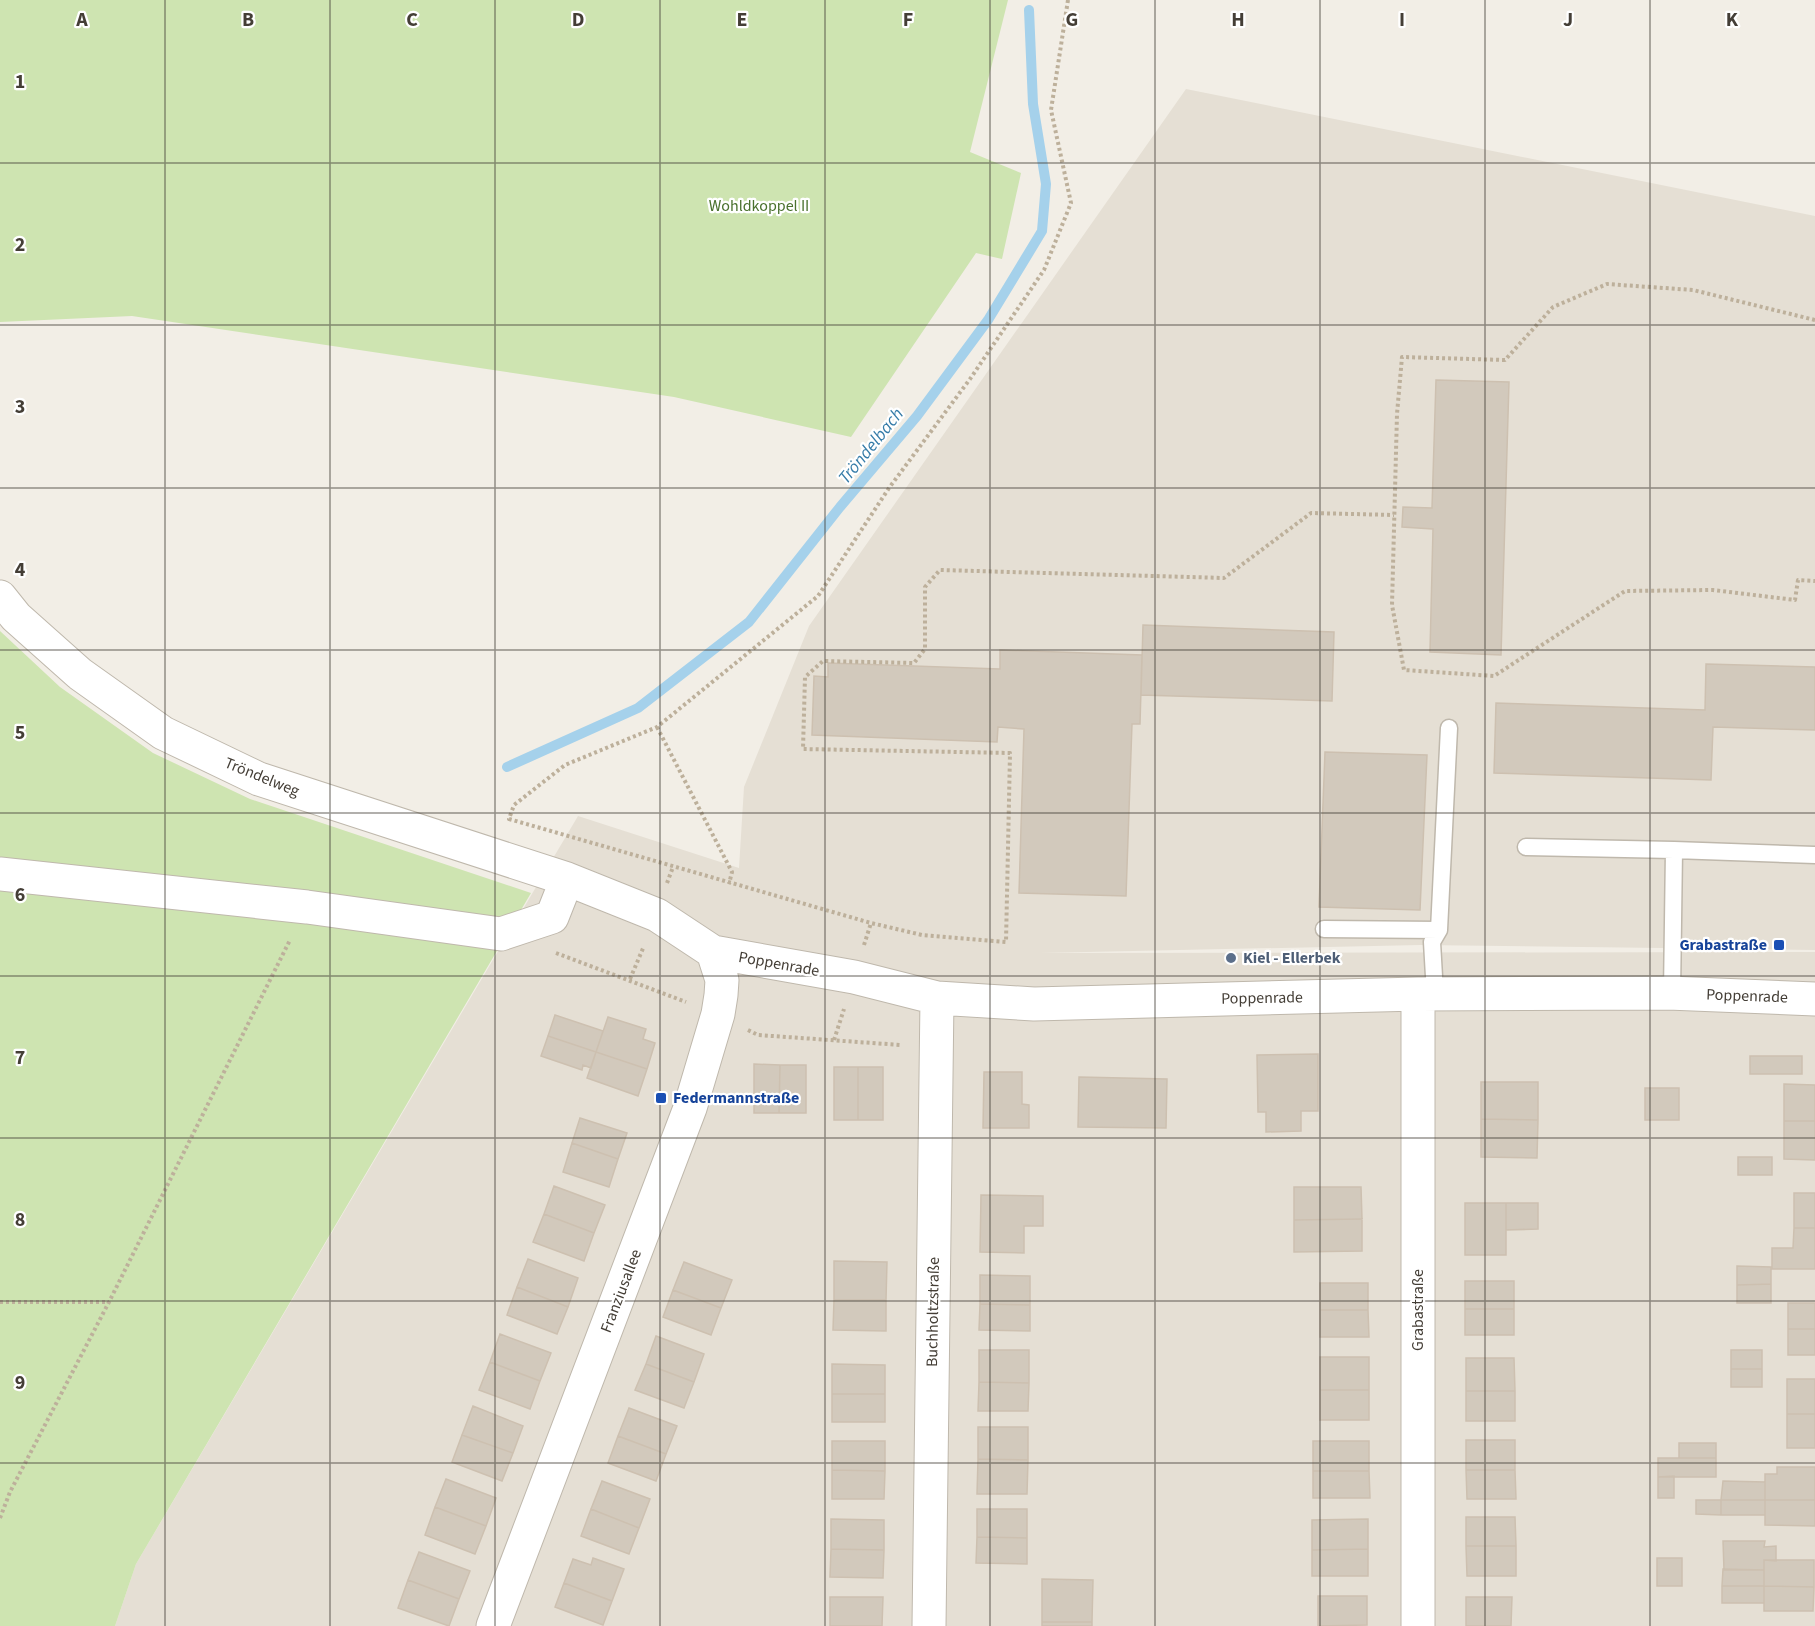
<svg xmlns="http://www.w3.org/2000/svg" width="1815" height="1626" font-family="'Source Sans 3',sans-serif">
	<rect width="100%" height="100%" fill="#f2eee6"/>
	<path fill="#e5dfd4" d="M 1186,89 L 1815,216 L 1815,950 L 1420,945 L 1040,953 L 1815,952 L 1815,1626 L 115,1626 L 136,1564 L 578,816 L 739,868 L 744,787 L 809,626 Z"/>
	<path fill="#cee4b1" d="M 0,0 L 1008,0 L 970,152 L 1021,173 L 1002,259 L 976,253 L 851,437 L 674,397 L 132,316 L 0,322 Z
		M 0,631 L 60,687 L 153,753 L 250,799 L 531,893 L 136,1564 L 115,1626 L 0,1626 Z"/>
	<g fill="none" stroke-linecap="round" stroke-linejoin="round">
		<path stroke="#a5d1eb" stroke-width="10" d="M 507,767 L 638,708 L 749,622 L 840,507 L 917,416 L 988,320 L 1042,231 L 1046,184 L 1033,104 L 1029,10"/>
	</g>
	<path fill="#d2c9bc" stroke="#cdc0b0" stroke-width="1.5" d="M 1436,380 L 1509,382 L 1501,655 L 1430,652 L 1433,529 L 1402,527 L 1403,507 L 1432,508 Z
		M 1143,625 L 1334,632 L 1332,701 L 1141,695 Z
		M 1000,650 L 1142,655 L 1140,724 L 1132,724 L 1126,896 L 1019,893 L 1024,729 L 998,727 L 997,742 L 812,735 L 814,676 L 828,677 L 828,663 L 1000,669 Z
		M 1706,664 L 1815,667 L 1815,730 L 1713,727 L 1711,780 L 1494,773 L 1496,703 L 1705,710 Z
		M 1325,752 L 1427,755 L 1420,910 L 1319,907 Z
		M 555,1015 L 603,1031 L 596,1052 L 548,1036 Z
		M 608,1017 L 646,1029 L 643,1039 L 655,1043 L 647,1069 L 596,1052 Z
		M 548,1036 L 596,1052 L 591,1068 L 583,1065 L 582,1070 L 541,1056 Z
		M 596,1052 L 647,1069 L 638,1096 L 587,1078 Z
		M 1318,1054 L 1318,1111 L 1301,1111 L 1301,1131 L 1266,1132 L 1266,1112 L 1258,1112 L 1257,1055 Z
		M 1750,1056 L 1802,1056 L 1802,1074 L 1750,1074 Z
		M 754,1064 L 780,1065 L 779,1113 L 754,1113 Z
		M 780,1065 L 806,1065 L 806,1113 L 779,1113 Z
		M 834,1067 L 858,1067 L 858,1120 L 834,1120 Z
		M 858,1067 L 883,1067 L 883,1120 L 858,1120 Z
		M 984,1072 L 1022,1072 L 1022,1104 L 1029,1105 L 1029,1128 L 983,1128 Z
		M 1079,1077 L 1167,1079 L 1166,1128 L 1078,1127 Z
		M 1481,1082 L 1538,1082 L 1538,1120 L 1481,1119 Z
		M 1784,1084 L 1815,1085 L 1815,1121 L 1784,1121 Z
		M 1645,1088 L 1679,1088 L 1679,1120 L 1645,1120 Z
		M 580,1118 L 627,1133 L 618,1159 L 572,1143 Z
		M 1481,1119 L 1538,1120 L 1537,1158 L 1481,1157 Z
		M 1784,1121 L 1815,1121 L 1815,1160 L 1784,1159 Z
		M 572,1143 L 618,1159 L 609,1187 L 563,1172 Z
		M 1738,1157 L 1772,1157 L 1772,1175 L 1738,1175 Z
		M 554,1186 L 605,1205 L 594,1233 L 544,1214 Z
		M 1294,1187 L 1361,1187 L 1362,1219 L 1294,1220 Z
		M 1794,1193 L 1815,1193 L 1815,1228 L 1794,1228 Z
		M 981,1195 L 1043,1196 L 1043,1226 L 1024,1226 L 1024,1253 L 980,1252 Z
		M 1465,1203 L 1506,1203 L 1506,1255 L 1465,1255 Z
		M 1506,1203 L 1538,1203 L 1538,1229 L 1506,1230 Z
		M 544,1214 L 594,1233 L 584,1261 L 533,1242 Z
		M 1362,1219 L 1362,1251 L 1294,1252 L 1294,1220 Z
		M 1794,1228 L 1815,1228 L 1815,1269 L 1772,1269 L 1772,1248 L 1793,1248 Z
		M 528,1259 L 578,1278 L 568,1307 L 517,1287 Z
		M 834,1261 L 887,1262 L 886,1300 L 834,1300 Z
		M 684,1262 L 732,1280 L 721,1308 L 673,1290 Z
		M 1737,1266 L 1771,1267 L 1771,1284 L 1737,1285 Z
		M 980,1275 L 1030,1276 L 1030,1305 L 980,1304 Z
		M 1465,1281 L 1514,1281 L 1514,1309 L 1465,1309 Z
		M 1320,1283 L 1368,1283 L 1368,1310 L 1320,1310 Z
		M 1771,1284 L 1771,1303 L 1737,1303 L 1737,1285 Z
		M 517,1287 L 568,1307 L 557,1334 L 507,1315 Z
		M 673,1290 L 721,1308 L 711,1335 L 663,1317 Z
		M 834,1300 L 886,1300 L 886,1331 L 833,1330 Z
		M 1788,1303 L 1815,1303 L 1815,1329 L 1788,1329 Z
		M 980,1304 L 1030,1305 L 1030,1331 L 979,1330 Z
		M 1465,1309 L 1514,1309 L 1514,1335 L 1465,1335 Z
		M 1320,1310 L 1368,1310 L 1369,1337 L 1320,1337 Z
		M 1788,1329 L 1815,1329 L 1815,1355 L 1788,1355 Z
		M 500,1334 L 551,1353 L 540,1381 L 490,1362 Z
		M 656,1336 L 704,1354 L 694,1382 L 646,1364 Z
		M 979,1350 L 1029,1350 L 1029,1383 L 979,1382 Z
		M 1731,1350 L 1762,1350 L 1762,1369 L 1731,1369 Z
		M 1320,1357 L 1369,1357 L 1369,1390 L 1320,1390 Z
		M 1466,1358 L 1514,1358 L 1515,1391 L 1466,1391 Z
		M 490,1362 L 540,1381 L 530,1409 L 479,1390 Z
		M 646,1364 L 694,1382 L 684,1408 L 635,1390 Z
		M 832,1364 L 885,1365 L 885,1394 L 832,1394 Z
		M 1731,1369 L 1762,1369 L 1762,1387 L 1731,1387 Z
		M 1787,1379 L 1815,1379 L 1815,1414 L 1787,1414 Z
		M 979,1382 L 1029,1383 L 1028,1411 L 978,1411 Z
		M 1320,1390 L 1369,1390 L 1369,1420 L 1320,1420 Z
		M 1466,1391 L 1515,1391 L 1515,1421 L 1466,1421 Z
		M 832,1394 L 885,1394 L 885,1422 L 832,1422 Z
		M 473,1406 L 523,1426 L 513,1453 L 462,1435 Z
		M 629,1408 L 677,1426 L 666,1454 L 618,1436 Z
		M 1787,1414 L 1815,1414 L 1815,1448 L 1787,1448 Z
		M 978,1427 L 1028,1427 L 1028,1460 L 978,1459 Z
		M 462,1435 L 513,1453 L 502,1481 L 452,1462 Z
		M 618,1436 L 666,1454 L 656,1481 L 608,1463 Z
		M 1466,1440 L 1515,1440 L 1515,1470 L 1466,1470 Z
		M 832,1441 L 885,1441 L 885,1471 L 832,1470 Z
		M 1313,1441 L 1369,1441 L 1369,1471 L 1313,1471 Z
		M 1679,1443 L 1716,1443 L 1716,1458 L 1679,1458 Z
		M 1658,1458 L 1716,1458 L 1716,1477 L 1658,1477 Z
		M 978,1459 L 1028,1460 L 1027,1494 L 977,1494 Z
		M 1777,1467 L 1815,1467 L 1815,1500 L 1765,1500 L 1765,1474 L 1777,1474 Z
		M 832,1470 L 885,1471 L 884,1499 L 832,1499 Z
		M 1466,1470 L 1515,1470 L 1516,1499 L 1467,1499 Z
		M 1313,1471 L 1369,1471 L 1370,1498 L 1313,1498 Z
		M 1674,1476 L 1674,1498 L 1658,1498 L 1658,1477 Z
		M 446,1479 L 496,1498 L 486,1526 L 435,1507 Z
		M 602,1481 L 650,1499 L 639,1528 L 591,1509 Z
		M 1723,1481 L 1765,1482 L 1765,1500 L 1721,1500 Z
		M 1696,1500 L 1721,1500 L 1721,1515 L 1696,1514 Z
		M 1721,1500 L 1765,1500 L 1765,1515 L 1721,1515 Z
		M 1765,1500 L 1815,1500 L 1815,1526 L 1765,1525 Z
		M 435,1507 L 486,1526 L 475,1554 L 425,1535 Z
		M 591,1509 L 639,1528 L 629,1554 L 581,1536 Z
		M 977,1509 L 1027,1509 L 1027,1538 L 977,1537 Z
		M 1466,1517 L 1515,1517 L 1516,1546 L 1466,1546 Z
		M 831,1519 L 884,1520 L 884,1550 L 831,1549 Z
		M 1368,1519 L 1368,1549 L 1312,1550 L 1312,1520 Z
		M 977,1537 L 1027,1538 L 1027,1564 L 976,1563 Z
		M 1723,1541 L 1765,1541 L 1764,1547 L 1776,1546 L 1776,1561 L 1764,1560 L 1764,1570 L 1724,1570 Z
		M 1466,1546 L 1516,1546 L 1516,1576 L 1467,1576 Z
		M 831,1549 L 884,1550 L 883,1578 L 830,1577 Z
		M 1368,1549 L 1368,1576 L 1312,1576 L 1312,1550 Z
		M 419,1552 L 470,1571 L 459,1599 L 408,1580 Z
		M 593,1558 L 624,1569 L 612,1601 L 564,1583 L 573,1559 L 591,1565 Z
		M 1657,1558 L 1682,1558 L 1682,1586 L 1657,1586 Z
		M 1764,1560 L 1814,1560 L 1814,1587 L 1764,1586 Z
		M 1723,1569 L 1764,1570 L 1764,1586 L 1722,1586 Z
		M 1042,1579 L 1093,1580 L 1092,1622 L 1042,1622 Z
		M 408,1580 L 459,1599 L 449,1626 L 398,1608 Z
		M 564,1583 L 612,1601 L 603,1625 L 555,1607 Z
		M 1722,1586 L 1764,1586 L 1764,1603 L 1722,1603 Z
		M 1764,1586 L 1814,1587 L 1813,1611 L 1764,1611 Z
		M 1318,1596 L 1367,1596 L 1367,1625 L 1318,1626 Z
		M 830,1597 L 883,1597 L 882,1626 L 830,1626 Z
		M 1466,1597 L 1512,1597 L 1511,1626 L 1466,1626 Z
		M 1042,1622 L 1092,1622 L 1092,1626 L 1042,1626 Z"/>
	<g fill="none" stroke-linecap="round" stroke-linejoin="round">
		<g stroke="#bfb8ac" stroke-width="19">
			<path id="service" d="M 1526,847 L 1674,850 L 1672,993
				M 1674,850 L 1815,855
				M 1324,929 L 1439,930
				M 1435,994 L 1432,942 L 1439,930 L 1449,728"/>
		</g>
		<g stroke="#bfb8ac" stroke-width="35">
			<path id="minor" d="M 0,597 L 16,617 L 80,674 L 163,733 L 259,779 L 567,879 L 657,915 L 713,952 L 854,977 L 937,998 L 1034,1004 L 1418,994 L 1668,993 L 1815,999
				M 0,874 L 307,907 L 501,934 L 552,917 L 567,879
				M 1418,994 L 1418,1626
				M 493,1626 L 690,1108 L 718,1014 L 721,995 L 722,980 L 713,952
				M 929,1626 L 937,998"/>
		</g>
		<path stroke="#bdb09b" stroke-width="4" stroke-dasharray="3 3" stroke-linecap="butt" d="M 1068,0 L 1051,110 L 1071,203 L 1044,270 L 970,379 L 889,488 L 818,596 L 657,727 L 565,765 L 514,805 L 509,819 L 871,923 L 922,935 L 1006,942 L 1010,753 L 803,749 L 805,677 L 823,661 L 914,663 L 925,649 L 925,587 L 940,570 L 1224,578 L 1311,513 L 1394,515
			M 1815,320 L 1693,290 L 1607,284 L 1553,307 L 1505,360 L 1402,357 L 1397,414 L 1392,605 L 1404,670 L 1494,676 L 1625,591 L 1713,590 L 1795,600 L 1798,580 L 1815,581
			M 657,727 L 732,872 L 729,884
			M 667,883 L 673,867
			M 864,945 L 871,923
			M 556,953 L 686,1002
			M 630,979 L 644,946
			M 748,1030 L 758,1035 L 901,1045
			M 834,1040 L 844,1009
			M 0,1302 L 109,1302
			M 0,1518 L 10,1492 L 109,1302 L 290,940"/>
		<use href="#service" stroke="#fff" stroke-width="16"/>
		<use href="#minor" stroke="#fff" stroke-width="33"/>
	</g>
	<path fill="none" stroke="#443e36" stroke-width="1.5" stroke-opacity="0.55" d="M 165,0 L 165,1626M 330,0 L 330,1626M 495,0 L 495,1626M 660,0 L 660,1626M 825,0 L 825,1626M 990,0 L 990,1626M 1155,0 L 1155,1626M 1320,0 L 1320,1626M 1485,0 L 1485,1626M 1650,0 L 1650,1626M 0,163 L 1815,163M 0,325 L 1815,325M 0,488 L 1815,488M 0,650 L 1815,650M 0,813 L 1815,813M 0,976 L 1815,976M 0,1138 L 1815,1138M 0,1301 L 1815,1301M 0,1463 L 1815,1463"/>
	<g fill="#1a4fb4" stroke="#fff" stroke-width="2">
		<rect x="1773" y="939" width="12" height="12" rx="3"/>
		<rect x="655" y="1092" width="12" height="12" rx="3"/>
	</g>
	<circle fill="#5c6f8a" stroke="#fff" stroke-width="2" cx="1231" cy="958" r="6"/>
	<g text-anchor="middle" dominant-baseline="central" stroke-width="4.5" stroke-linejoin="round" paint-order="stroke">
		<g font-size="16" fill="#49712d" stroke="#fff">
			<text x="759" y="206">Wohldkoppel II</text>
		</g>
		<g font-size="16" fill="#443e36" stroke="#fff">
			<text transform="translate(262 777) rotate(22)">Tröndelweg</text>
			<text transform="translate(779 964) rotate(10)">Poppenrade</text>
			<text transform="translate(1747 996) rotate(2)">Poppenrade</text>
			<text transform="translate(1262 998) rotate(-1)">Poppenrade</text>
			<text transform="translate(621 1291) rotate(-69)">Franziusallee</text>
			<text transform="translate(1418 1310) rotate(-90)">Grabastraße</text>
			<text transform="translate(933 1312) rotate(-89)">Buchholtzstraße</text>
		</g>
		<g font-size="16" font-weight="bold" fill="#164399" stroke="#fff" text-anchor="end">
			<text x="1767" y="945">Grabastraße</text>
			<text x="673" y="1098" text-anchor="start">Federmannstraße</text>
		</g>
		<g font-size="16" font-weight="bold" fill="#4e5e75" stroke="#fff" text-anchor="start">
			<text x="1243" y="958">Kiel - Ellerbek</text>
		</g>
		<g font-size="18" font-style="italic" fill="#367ca8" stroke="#fff">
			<text transform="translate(871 446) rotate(-51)">Tröndelbach</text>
		</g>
	</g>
	<g font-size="20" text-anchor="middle" font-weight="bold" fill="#443e36" stroke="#fff" stroke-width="4.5" stroke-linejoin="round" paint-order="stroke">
		<text x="82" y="26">A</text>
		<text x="248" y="26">B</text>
		<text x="412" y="26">C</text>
		<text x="578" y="26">D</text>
		<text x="742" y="26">E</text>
		<text x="908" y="26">F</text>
		<text x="1072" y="26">G</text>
		<text x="1238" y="26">H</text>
		<text x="1402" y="26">I</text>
		<text x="1568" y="26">J</text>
		<text x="1732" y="26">K</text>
		<text x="20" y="88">1</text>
		<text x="20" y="251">2</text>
		<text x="20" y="413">3</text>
		<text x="20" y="576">4</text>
		<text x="20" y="739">5</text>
		<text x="20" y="901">6</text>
		<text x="20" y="1064">7</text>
		<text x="20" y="1226">8</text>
		<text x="20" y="1389">9</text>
	</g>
</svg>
